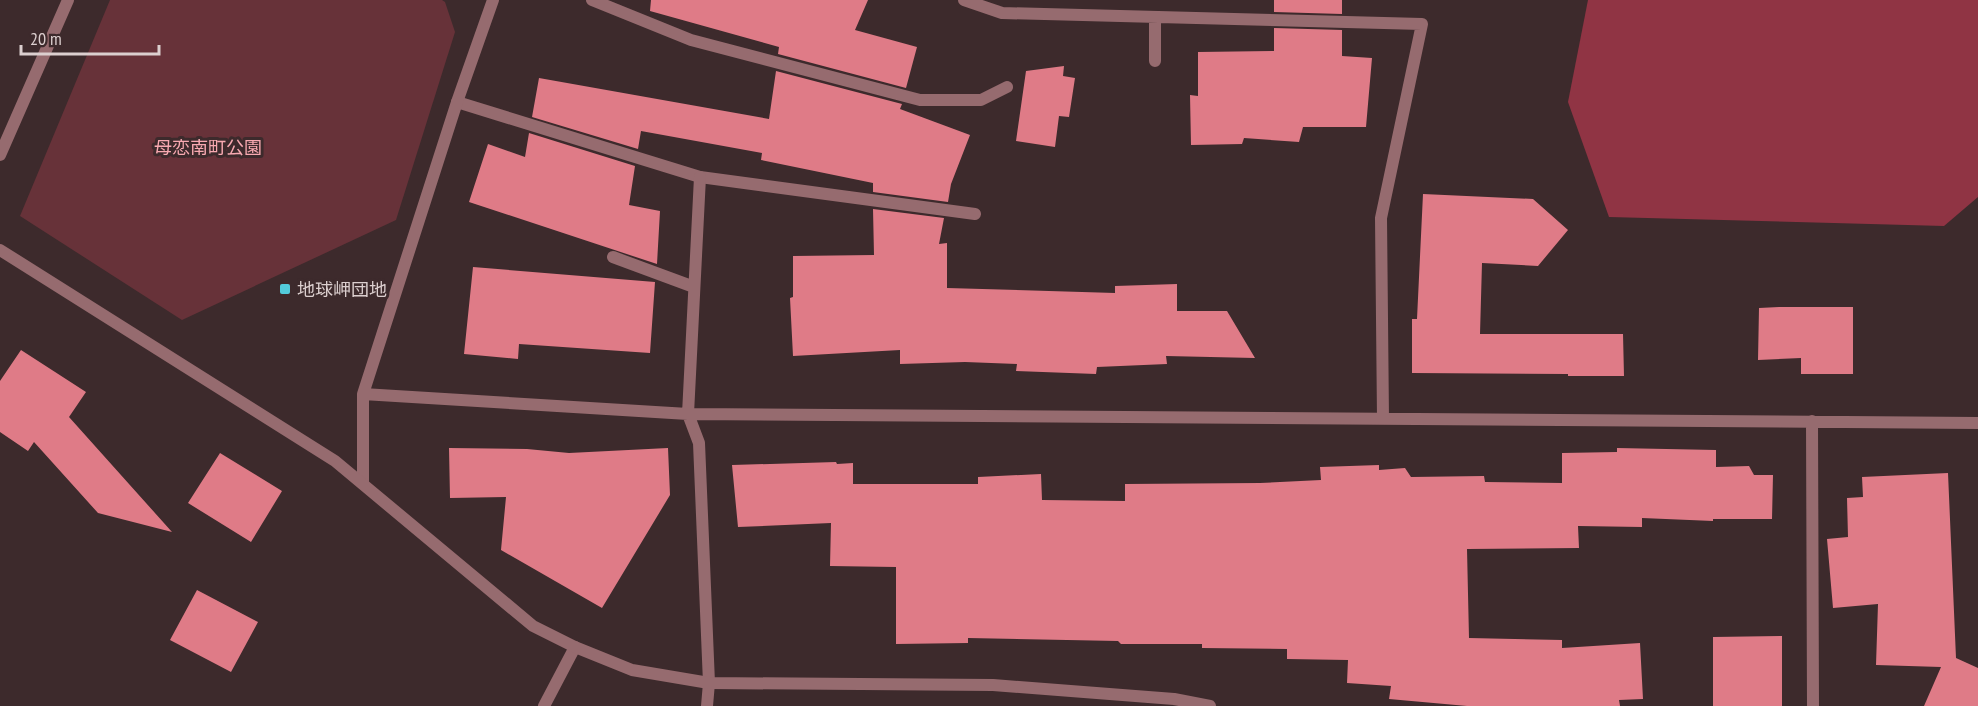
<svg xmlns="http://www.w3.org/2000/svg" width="1978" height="706" font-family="'PT Sans Narrow','Noto Sans JP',sans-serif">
	<rect width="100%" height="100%" fill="#3d2a2c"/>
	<path fill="#673239" d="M 110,0 L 442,0 L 445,2 L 455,32 L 396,220 L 182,320 L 20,216 Z"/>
	<path fill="#903444" d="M 1588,0 L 1978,0 L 1978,197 L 1944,226 L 1609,217 L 1568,102 Z"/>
	<path fill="#df7b87" d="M 651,0 L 868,0 L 855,30 L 917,47 L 906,88 L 778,54 L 779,47 L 650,11 Z
		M 1274,0 L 1342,0 L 1342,14 L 1274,12 Z
		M 1274,28 L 1342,30 L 1342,56 L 1372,58 L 1366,127 L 1303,127 L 1299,142 L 1244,138 L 1242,144 L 1191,145 L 1190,95 L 1198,96 L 1198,52 L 1274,51 Z
		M 1064,66 L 1063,76 L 1075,78 L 1069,117 L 1059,116 L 1055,147 L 1016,141 L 1026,71 Z
		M 776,71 L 902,104 L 900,109 L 970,135 L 951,184 L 948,202 L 873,192 L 873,183 L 761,160 L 762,153 L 641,131 L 638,149 L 532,117 L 539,78 L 769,119 Z
		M 529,133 L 635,166 L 629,205 L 660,211 L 657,264 L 469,202 L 488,144 L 525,157 Z
		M 1423,194 L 1533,199 L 1568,230 L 1538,266 L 1482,263 L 1480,334 L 1623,334 L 1624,376 L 1568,376 L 1568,374 L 1412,373 L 1412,319 L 1417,319 Z
		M 873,209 L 944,218 L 939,244 L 947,243 L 947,288 L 1115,293 L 1115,286 L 1177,284 L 1177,311 L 1227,311 L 1255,358 L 1166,356 L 1167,364 L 1097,367 L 1096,374 L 1016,371 L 1017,364 L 965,362 L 900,364 L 900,350 L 793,356 L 790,298 L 793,297 L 793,256 L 874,255 Z
		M 473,267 L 655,282 L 650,353 L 519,344 L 518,359 L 464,354 Z
		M 1779,307 L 1853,307 L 1853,374 L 1801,374 L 1801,358 L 1758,360 L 1759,308 Z
		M 21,350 L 86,392 L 69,417 L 172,532 L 98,513 L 34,442 L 28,451 L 0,432 L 0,381 Z
		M 449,448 L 527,449 L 569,453 L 668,448 L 670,495 L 602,608 L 501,550 L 506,497 L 450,498 Z
		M 1617,448 L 1716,450 L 1716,467 L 1749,466 L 1754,475 L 1773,475 L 1772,519 L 1713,519 L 1713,521 L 1642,518 L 1642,527 L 1578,526 L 1579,548 L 1467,549 L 1469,638 L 1562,640 L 1562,648 L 1640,643 L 1643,699 L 1619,700 L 1620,706 L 1467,706 L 1389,699 L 1391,686 L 1347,683 L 1348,660 L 1287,659 L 1287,649 L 1202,648 L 1202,644 L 1121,644 L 1118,641 L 968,638 L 968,643 L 896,644 L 896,567 L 830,566 L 831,523 L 738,527 L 732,465 L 836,462 L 837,464 L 853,463 L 853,484 L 978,484 L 978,477 L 1041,474 L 1042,500 L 1125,501 L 1125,484 L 1260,483 L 1321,480 L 1320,467 L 1379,465 L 1379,470 L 1405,468 L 1411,477 L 1484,476 L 1485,482 L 1562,483 L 1562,453 L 1617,452 Z
		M 220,453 L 282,491 L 251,542 L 188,503 Z
		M 1948,473 L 1956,658 L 1978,668 L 1978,706 L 1924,706 L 1941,667 L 1876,665 L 1878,604 L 1833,608 L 1827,539 L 1848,537 L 1847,498 L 1863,497 L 1862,477 Z
		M 197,590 L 258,622 L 231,672 L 170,640 Z
		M 1782,636 L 1782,706 L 1713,706 L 1713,637 Z"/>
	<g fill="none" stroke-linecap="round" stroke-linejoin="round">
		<path stroke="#966b6f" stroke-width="12" d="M 592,0 L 691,40 L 920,100 L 981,100 L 1007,87
			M 457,102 L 700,177 L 975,214"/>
		<path stroke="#966b6f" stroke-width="12" d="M 964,0 L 1002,13 L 1422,24 L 1381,218 L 1383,419
			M 1155,61 L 1155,17
			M 0,155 L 68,0
			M 700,177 L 688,414 L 699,443 L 709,683 L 707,706
			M 613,257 L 694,287
			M 363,394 L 688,414 L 1978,423
			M 1812,421 L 1813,706
			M 363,483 L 363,394 L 457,102 L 493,0
			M 544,706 L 575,647"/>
		<path stroke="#966b6f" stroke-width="12" d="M 0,250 L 335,461 L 533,626 L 575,647 L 632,670 L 709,683 L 993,685 L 1174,699 L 1210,706"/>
	</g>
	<rect fill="#53cbdb" stroke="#3d2a2c" stroke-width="2" x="279" y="283" width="12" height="12" rx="3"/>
	<g text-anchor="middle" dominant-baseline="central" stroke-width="6" stroke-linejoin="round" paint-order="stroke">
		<g font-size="18" fill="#f8a9b1" stroke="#3d2a2c">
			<text x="208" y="147">母恋南町公園</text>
		</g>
		<g font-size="18" fill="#dccfcf" stroke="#3d2a2c" text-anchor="start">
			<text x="297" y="289">地球岬団地</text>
		</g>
	</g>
	<path d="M21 45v9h138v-9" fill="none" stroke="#dccfcf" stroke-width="3"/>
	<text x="30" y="45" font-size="18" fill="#dccfcf" stroke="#3d2a2c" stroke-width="4.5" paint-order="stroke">20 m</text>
</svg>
